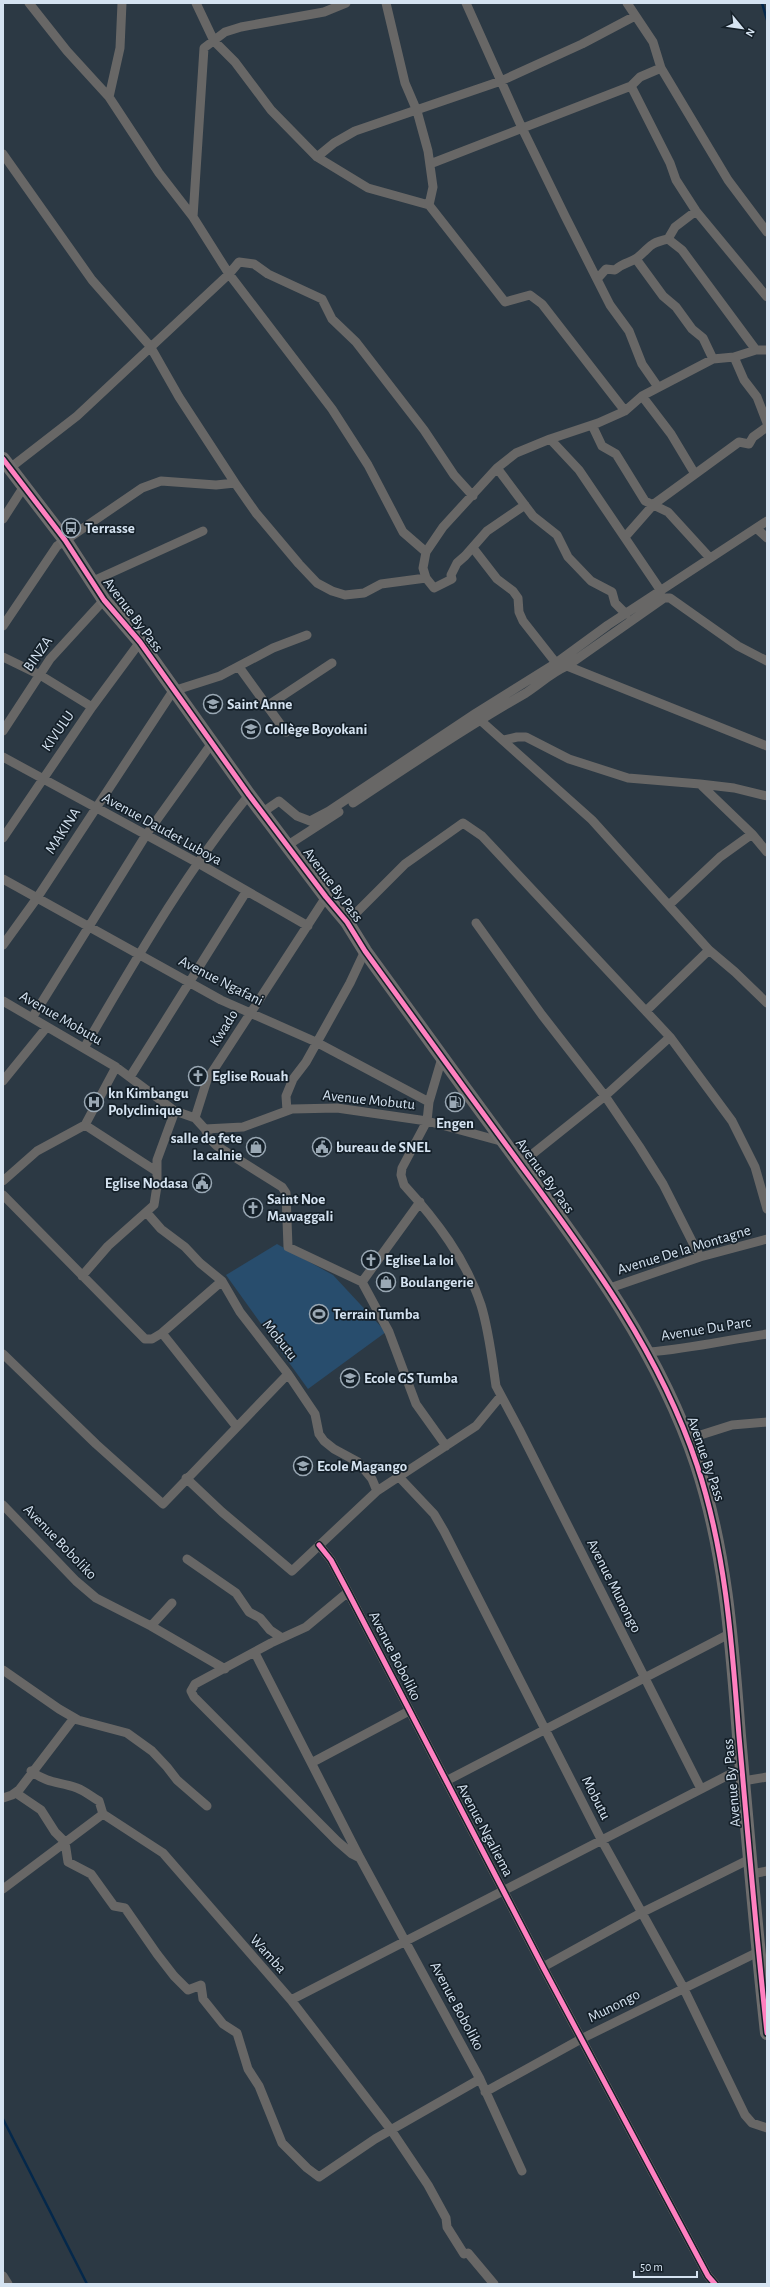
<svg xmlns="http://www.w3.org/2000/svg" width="770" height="2287" font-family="'Alegreya Sans',sans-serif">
	<rect width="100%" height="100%" fill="#2c3944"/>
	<path fill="#284d6d" d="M 277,1244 L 333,1275 L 386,1332 L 308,1389 L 226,1275 Z"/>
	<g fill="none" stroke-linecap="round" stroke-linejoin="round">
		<path stroke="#04284b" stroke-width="2.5" d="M 762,3 L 767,20
			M 3,2119 L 87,2284"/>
		<path stroke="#686766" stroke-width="9" d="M 29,3 L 67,51 L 109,97 L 159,173 L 193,217 L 229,274 L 332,409 L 368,465 L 403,532 L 426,552
			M 196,3 L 214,41 L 235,62 L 271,110 L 317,157 L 368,188 L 429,205 L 505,302 L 530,295 L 542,304 L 625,411
			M 386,3 L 405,83 L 417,111 L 428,151 L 433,187 L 429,205
			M 466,3 L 522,128 L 565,216 L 610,305 L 629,331 L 642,364 L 658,387
			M 627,3 L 653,42 L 661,68 L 728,180 L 767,232
			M 631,86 L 670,163 L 676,180 L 696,211 L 767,297
			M 109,97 L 120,48 L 122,3
			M 3,154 L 92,280 L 150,346 L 179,397 L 235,483 L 256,513 L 299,564 L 317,583 L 332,591 L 345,595 L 364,593 L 381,584 L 426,578
			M 317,157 L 334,143 L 355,131 L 501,81 L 582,44 L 635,16
			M 430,164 L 631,86 L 640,77 L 661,68
			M 696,211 L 675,227 L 668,239 L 682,250 L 756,350
			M 193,217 L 204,48 L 225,32 L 241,27 L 324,12 L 346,3
			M 636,259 L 663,296 L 676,307 L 692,329 L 703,338 L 713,359
			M 598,278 L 606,269 L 615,270 C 624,262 630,263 637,258 C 652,246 647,244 668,239
			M 734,357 L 744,380 L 757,397 L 767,423
			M 642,396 L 671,434 L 695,474
			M 592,425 L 602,446 L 616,454 L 645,501 L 668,512 L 710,558
			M 550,439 L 579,470 L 661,591
			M 10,468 L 77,416 L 229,274 L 239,262 L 254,264 L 268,274 L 322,299 L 332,319 L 356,342 L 424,430 L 454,475 L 473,496
			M 497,468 L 533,516 L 557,535 L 568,557 L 591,581 L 612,592 L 615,603 L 626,614
			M 525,505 L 487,531 L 465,556 L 457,563 L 451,575 L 452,579 L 434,588 L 426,578 L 423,568 L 426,552 L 443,527 L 497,468 L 516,453 L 550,439 L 598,423 L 625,411 L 642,396 L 713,359 L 734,357 L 756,350 L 767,350
			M 3,519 L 23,488
			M 756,528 L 767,538
			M 625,537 L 654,504 L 739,442 L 749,444 L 753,437 L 767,427
			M 473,548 L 497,579 L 513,591 L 518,598 L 519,612 L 523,621 L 556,663
			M 93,581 L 203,531
			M 3,626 L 57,546 L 142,488 L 161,481 L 216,485 L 235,483
			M 3,657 L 40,675 L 92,707
			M 567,666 L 767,746
			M 239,667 L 286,732
			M 267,706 L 332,663
			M 480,720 L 592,820 L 709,950 L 735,972 L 767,1003
			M 3,731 L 50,659 L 104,600
			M 504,740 L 517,737 L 526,737 L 569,759 L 628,778 L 700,784 L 752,834 L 767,852
			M 3,757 L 198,863 L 308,926
			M 700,784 L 734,788 L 767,796
			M 353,803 C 410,765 467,727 526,693 C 540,684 551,673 567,666 L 664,598 L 670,598 L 738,646 L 767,661
			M 263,812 L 279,801 L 297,816 L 310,821 L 329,811 L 476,713 L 556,663 L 608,625 L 767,521
			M 3,838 L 92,707 L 140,642
			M 288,845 L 339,812
			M 3,879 L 221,1000 L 316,1042 L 429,1102
			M 669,905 L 720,857 L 752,834
			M 347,922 L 405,864 L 463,823 L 482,836 L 670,1037 L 732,1121 L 755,1167 L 767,1209
			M 476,923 L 542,1015 L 605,1096 L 639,1146 L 663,1184 L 700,1257
			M 3,945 L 37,898 L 173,691 L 220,676 L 273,648 L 307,635
			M 3,1001 L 116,1067 L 175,1111 L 195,1118 L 205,1129 L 243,1127 L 292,1109 L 337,1108 L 427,1121 L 504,1142
			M 646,1011 L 709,950
			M 32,1018 L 146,835 L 212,743
			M 84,1048 C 135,961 185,873 249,795
			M 442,1058 L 429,1102 L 427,1121 L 402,1168 L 401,1175 L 404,1185 C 436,1220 466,1259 481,1305 C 489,1331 492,1359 496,1386 L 519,1429 L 701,1789
			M 130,1077 L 246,892
			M 3,1081 L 46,1028
			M 287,1111 L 286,1096 L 293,1079 L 306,1062 L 350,983 L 365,951
			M 195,1118 L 207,1080 L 326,897
			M 85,1125 L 156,1171
			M 205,1129 L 210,1139 L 217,1146 L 282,1187 L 286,1193 L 288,1247 L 362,1282 L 389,1332 L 416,1404 L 446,1446
			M 520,1164 L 605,1096 L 670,1037
			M 3,1181 L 37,1151 L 85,1125 L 116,1067
			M 3,1195 L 145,1339 L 152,1339 L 162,1333 L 222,1281
			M 147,1213 L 161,1229 L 185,1247 L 200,1263 L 222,1281 L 240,1312 L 288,1374 L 315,1414 L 319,1434 L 324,1441 L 334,1449 L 358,1462 L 372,1479 L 377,1491
			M 82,1276 L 108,1246 L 154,1205 L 157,1186 L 157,1160 L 175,1111
			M 362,1282 L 420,1202
			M 610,1288 L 700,1257 L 767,1239
			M 162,1333 L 236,1426
			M 649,1352 C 689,1349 727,1340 767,1334
			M 3,1354 L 96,1444 L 163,1504 L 288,1374
			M 688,1439 L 732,1425 L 767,1422
			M 186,1478 L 222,1512 L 292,1571 L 377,1491 L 476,1426 L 500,1397
			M 400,1478 L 434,1514 L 444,1531 L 601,1839 L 683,1987 L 745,2115 L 752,2123 L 767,2128
			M 3,1505 L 76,1581 L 96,1598 L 151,1626 L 225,1669
			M 319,1545 L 331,1560 L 348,1592 L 543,1967 L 708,2276 L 715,2284
			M 187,1559 L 236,1593 L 249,1612 L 260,1618 L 270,1630 L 282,1638
			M 348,1592 L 306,1627 L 271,1643 L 195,1684 L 191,1691 L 194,1697 L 337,1841 L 352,1854 L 360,1858
			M 151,1626 L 172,1603
			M 255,1653 L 360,1858 L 480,2079 L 522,2171
			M 3,1670 L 59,1709 L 78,1720 L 127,1733 L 152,1751 L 167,1767 L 177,1780 L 207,1806
			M 313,1762 L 409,1711
			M 31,1771 C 50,1785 59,1781 77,1788 C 85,1791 92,1797 99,1801 L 103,1814 L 163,1853 L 291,2000 L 391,2130 L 428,2185 L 446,2218 L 447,2227 L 464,2254 L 468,2253 L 494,2284
			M 446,1781 L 731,1633
			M 743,1781 L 767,1777
			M 16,1793 L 41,1810 L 55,1832 L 65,1842 L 68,1862 L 91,1874 L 114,1906 L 125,1908 L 157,1954 L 174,1976 L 188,1990 L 201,1985 L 203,1999 L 223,2024 L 237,2033 L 248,2069 L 259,2086 L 282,2143 L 307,2168 L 319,2177 L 375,2139 L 480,2079
			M 3,1798 L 12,1795 L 19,1790 L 74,1718
			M 752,1874 L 767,1871
			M 3,1889 L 103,1814
			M 543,1967 L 641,1913 L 750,1859
			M 291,2000 L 742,1768
			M 485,2092 L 581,2039 L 758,1952
			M 3,2276 L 8,2284"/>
		<path stroke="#6e6d6d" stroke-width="14" d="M 3,459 L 65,540 L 104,600 L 140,642 L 249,795 L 326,897 L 347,922 L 365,951 C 417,1023 470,1096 523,1168 C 592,1261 660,1354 697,1465 C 726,1553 732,1644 739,1736 C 748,1835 756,1934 767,2033"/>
		<g stroke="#152029" stroke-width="8">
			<path id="cycleway" d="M 3,459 L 65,540 L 104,600 L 140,642 L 249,795 L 326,897 L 347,922 L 365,951 C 417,1023 470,1096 523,1168 C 592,1261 660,1354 697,1465 C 726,1553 732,1644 739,1736 C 748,1835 756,1934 767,2033
				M 319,1545 L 331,1560 L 348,1592 L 543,1967 L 708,2276 L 715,2284"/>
		</g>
		<use href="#cycleway" stroke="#ff80c0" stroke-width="5"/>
	</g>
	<defs>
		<g id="bus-ring" transform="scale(1)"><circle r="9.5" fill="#152029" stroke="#9aa8b4" stroke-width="1.5"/><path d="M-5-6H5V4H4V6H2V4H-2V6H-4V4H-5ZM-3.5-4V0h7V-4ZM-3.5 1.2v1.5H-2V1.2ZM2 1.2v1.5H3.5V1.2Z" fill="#9aa8b4"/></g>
		<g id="school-ring" transform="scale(1)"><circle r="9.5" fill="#152029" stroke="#9aa8b4" stroke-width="1.5"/><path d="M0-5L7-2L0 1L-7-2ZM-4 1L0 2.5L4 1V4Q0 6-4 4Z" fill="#9aa8b4"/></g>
		<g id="church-ring" transform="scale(1)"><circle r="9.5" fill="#152029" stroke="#9aa8b4" stroke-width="1.5"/><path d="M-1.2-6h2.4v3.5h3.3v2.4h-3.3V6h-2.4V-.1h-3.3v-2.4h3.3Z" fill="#9aa8b4"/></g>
		<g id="hospital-ring" transform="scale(1)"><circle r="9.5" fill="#152029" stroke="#9aa8b4" stroke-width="1.5"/><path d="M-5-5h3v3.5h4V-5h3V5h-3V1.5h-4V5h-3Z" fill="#9aa8b4"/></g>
		<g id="fuel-ring" transform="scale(1)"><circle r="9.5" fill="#152029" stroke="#9aa8b4" stroke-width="1.5"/><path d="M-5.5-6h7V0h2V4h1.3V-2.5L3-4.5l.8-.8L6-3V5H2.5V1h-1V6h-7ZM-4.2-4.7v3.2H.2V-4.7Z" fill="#9aa8b4"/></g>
		<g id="shop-ring" transform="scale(1)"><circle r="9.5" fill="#152029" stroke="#9aa8b4" stroke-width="1.5"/><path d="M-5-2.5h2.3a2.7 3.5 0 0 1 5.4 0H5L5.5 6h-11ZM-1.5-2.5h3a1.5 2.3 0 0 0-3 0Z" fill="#9aa8b4"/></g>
		<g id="civic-ring" transform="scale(1)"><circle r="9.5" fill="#152029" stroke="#9aa8b4" stroke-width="1.5"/><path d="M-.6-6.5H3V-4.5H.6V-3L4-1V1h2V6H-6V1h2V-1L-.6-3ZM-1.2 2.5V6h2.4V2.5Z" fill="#9aa8b4"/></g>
		<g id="stadium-ring" transform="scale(1)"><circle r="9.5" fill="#152029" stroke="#9aa8b4" stroke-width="1.5"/><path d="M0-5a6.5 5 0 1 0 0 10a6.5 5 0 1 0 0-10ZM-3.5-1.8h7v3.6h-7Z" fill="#9aa8b4"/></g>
	</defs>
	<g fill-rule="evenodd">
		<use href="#bus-ring" x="71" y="528"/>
		<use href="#school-ring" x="213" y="704"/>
		<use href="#school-ring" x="251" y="729"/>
		<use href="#church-ring" x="198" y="1076"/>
		<use href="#hospital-ring" x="94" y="1102"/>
		<use href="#fuel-ring" x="455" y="1102"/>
		<use href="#shop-ring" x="256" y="1147"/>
		<use href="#civic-ring" x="322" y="1147"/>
		<use href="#civic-ring" x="202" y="1183"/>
		<use href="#church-ring" x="253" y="1208"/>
		<use href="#church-ring" x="371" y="1260"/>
		<use href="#shop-ring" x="386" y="1282"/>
		<use href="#stadium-ring" x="319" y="1314"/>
		<use href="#school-ring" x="350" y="1378"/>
		<use href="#school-ring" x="303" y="1466"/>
	</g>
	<g text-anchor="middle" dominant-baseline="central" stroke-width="3.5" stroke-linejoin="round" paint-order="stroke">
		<g font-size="15" font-weight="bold" fill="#d5e3f1" stroke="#152029" text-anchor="start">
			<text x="85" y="528">Terrasse</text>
			<text x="227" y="704">Saint Anne</text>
			<text x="265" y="729">Collège Boyokani</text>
			<text x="212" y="1076">Eglise Rouah</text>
			<text x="108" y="1093">kn Kimbangu<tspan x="108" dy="17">Polyclinique</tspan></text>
			<text x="455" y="1123" text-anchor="middle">Engen</text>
			<text x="242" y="1138" text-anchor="end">salle de fete<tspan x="242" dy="17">la calnie</tspan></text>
			<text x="336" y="1147">bureau de SNEL</text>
			<text x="188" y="1183" text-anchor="end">Eglise Nodasa</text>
			<text x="267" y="1199">Saint Noe<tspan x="267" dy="17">Mawaggali</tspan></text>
			<text x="385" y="1260">Eglise La loi</text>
			<text x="400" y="1282">Boulangerie</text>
			<text x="333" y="1314">Terrain Tumba</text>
			<text x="364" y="1378">Ecole GS Tumba</text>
			<text x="317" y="1466">Ecole Magango</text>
		</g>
		<g font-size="15" fill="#d5e3f1" stroke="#152029">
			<text transform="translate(133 615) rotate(53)">Avenue By Pass</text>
			<text transform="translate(38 654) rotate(-55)">BINZA</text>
			<text transform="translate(58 731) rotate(-55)">KIVULU</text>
			<text transform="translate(162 829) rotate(29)">Avenue Daudet Luboya</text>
			<text transform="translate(63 831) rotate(-57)">MAKINA</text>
			<text transform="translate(333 885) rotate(53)">Avenue By Pass</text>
			<text transform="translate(221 981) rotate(27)">Avenue Ngafani</text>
			<text transform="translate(61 1018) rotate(30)">Avenue Mobutu</text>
			<text transform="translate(224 1028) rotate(-58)">Kwado</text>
			<text transform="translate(369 1100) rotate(6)">Avenue Mobutu</text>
			<text transform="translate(545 1176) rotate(54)">Avenue By Pass</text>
			<text transform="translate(684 1250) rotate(-17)">Avenue De la Montagne</text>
			<text transform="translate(706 1329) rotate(-9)">Avenue Du Parc</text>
			<text transform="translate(280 1340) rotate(52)">Mobutu</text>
			<text transform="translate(706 1459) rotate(71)">Avenue By Pass</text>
			<text transform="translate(60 1542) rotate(46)">Avenue Boboliko</text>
			<text transform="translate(614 1586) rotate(63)">Avenue Munongo</text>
			<text transform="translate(395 1656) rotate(63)">Avenue Boboliko</text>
			<text transform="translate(732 1783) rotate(-95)">Avenue By Pass</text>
			<text transform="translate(596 1798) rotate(63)">Mobutu</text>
			<text transform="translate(485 1830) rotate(62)">Avenue Ngaliema</text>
			<text transform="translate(268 1954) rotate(48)">Wamba</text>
			<text transform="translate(457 2006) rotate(62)">Avenue Boboliko</text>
			<text transform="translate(614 2006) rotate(-27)">Munongo</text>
		</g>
	</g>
	<rect width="770" height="2287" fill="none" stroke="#d5e3f1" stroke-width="8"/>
	<g transform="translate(742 28) rotate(119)" stroke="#152029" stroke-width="3" paint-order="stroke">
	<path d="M0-3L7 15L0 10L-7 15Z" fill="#d5e3f1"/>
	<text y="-6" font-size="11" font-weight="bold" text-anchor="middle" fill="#d5e3f1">N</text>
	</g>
	<path d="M634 2271v6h63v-6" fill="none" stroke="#d5e3f1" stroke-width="2"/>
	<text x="640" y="2271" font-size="12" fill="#d5e3f1" stroke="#152029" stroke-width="3" paint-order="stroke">50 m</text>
</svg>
